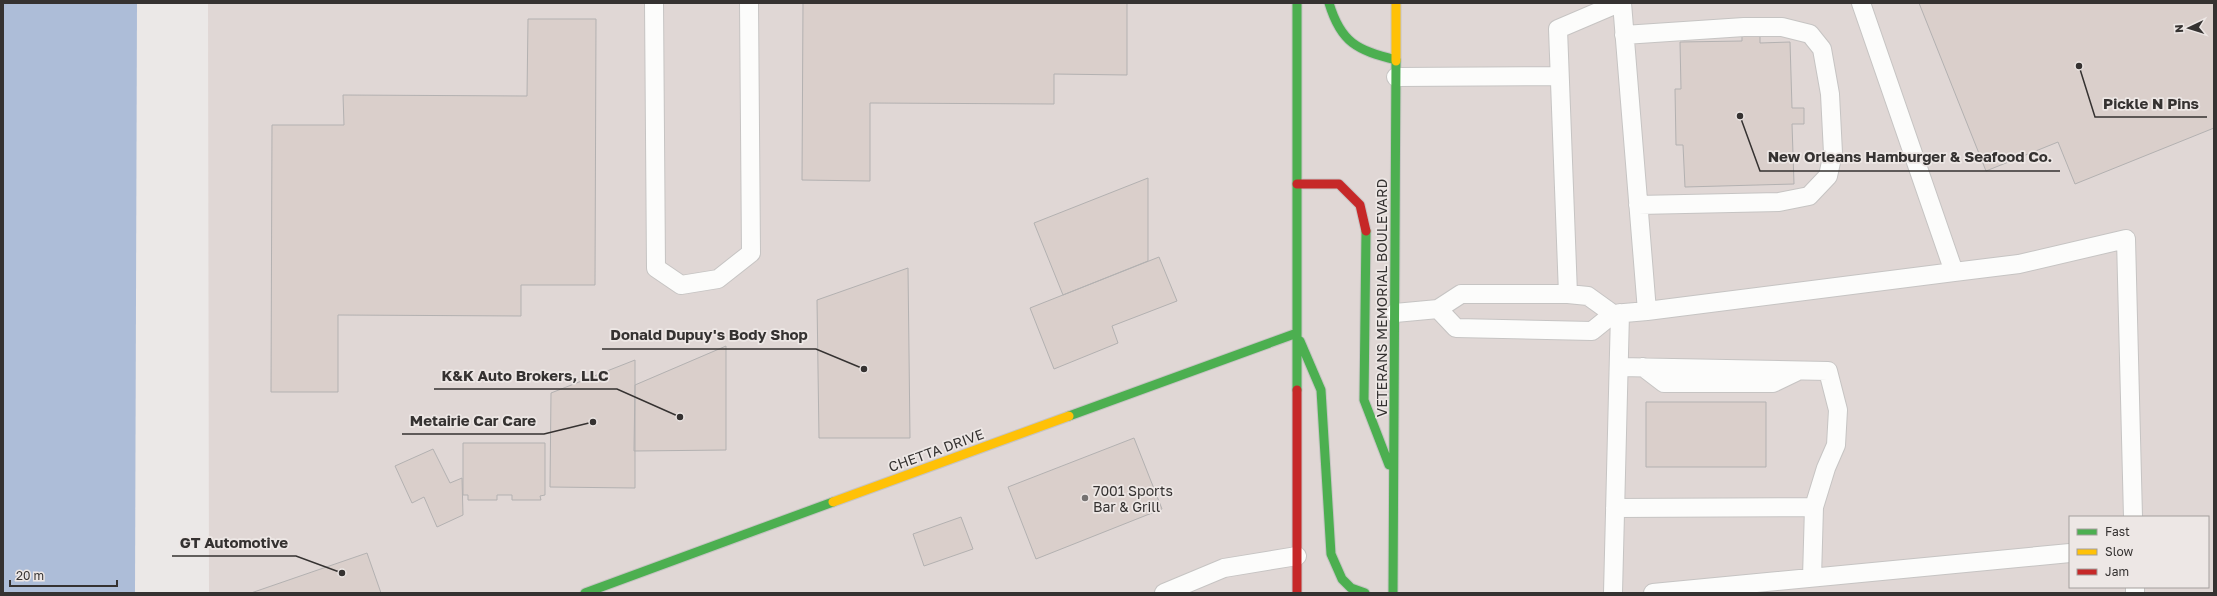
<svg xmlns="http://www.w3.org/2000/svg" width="2217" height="596" font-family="'Golos Text',sans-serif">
	<rect width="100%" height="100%" fill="#ebe8e7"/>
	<path fill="#e0d7d5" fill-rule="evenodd" d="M 208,3 L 2214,3 L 2214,593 L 209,593 ZM 2070,517 L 2208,517 L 2208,587 L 2070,587 Z"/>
	<path fill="#adbdd8" d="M 3,3 L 137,3 L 135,593 L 3,593 Z"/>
	<path fill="#dacfcb" stroke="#b3b1b1" d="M 803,3 L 1127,3 L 1127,75 L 1054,74 L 1054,104 L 870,103 L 870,181 L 802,180 Z
		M 1919,3 L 2214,3 L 2214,128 L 2075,184 L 2058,142 L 1986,171 Z
		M 528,19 L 596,19 L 595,285 L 521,285 L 521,316 L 338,315 L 338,392 L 271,392 L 272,125 L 344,125 L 343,95 L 527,96 Z
		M 1760,32 L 1760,43 L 1790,42 L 1792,108 L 1804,108 L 1804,124 L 1792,124 L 1794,184 L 1685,187 L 1683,145 L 1676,145 L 1675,89 L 1681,89 L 1680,42 L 1742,41 L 1742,33 Z
		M 1148,178 L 1148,261 L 1063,295 L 1034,223 Z
		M 1159,257 L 1177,301 L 1112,326 L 1118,343 L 1054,369 L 1030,308 Z
		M 908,268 L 910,438 L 819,438 L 817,300 Z
		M 726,346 L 726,450 L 634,451 L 635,385 Z
		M 635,360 L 635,488 L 550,487 L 551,393 Z
		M 1646,402 L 1766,402 L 1766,467 L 1646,467 Z
		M 1134,438 L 1162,509 L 1036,559 L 1008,487 Z
		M 463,443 L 545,443 L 545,495 L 540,496 L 541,500 L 512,500 L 512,495 L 497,495 L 497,500 L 468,500 L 468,495 L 463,495 Z
		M 433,449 L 450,483 L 462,478 L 463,515 L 437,527 L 424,497 L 412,503 L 395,466 Z
		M 961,517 L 973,549 L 924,566 L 913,534 Z
		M 367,553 L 381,593 L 251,593 Z"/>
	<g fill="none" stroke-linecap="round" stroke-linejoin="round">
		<g stroke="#c6c4c3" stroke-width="20">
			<path id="lane" d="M 654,3 L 656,268 L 681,285 L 718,279 L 751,253 L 749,3
				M 1622,3 L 1647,311
				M 1861,3 L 1954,272 L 2019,264 L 2126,239 L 2133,517
				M 1624,35 L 1744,27 L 1782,27 L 1810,34 L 1822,49 L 1830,94 L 1833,153 L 1828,176 L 1809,196 L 1779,202 L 1638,205
				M 1396,77 L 1559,76
				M 1568,294 L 1558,29 L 1619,3
				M 1395,313 L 1438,309 L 1461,294 L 1568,294 L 1588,296 L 1613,314 L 1592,331 L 1456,328 L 1438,309
				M 1613,314 L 1647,311 L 1954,272
				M 1619,367 L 1828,371 L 1838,410 L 1836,445 L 1826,468 L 1814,507
				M 1643,367 L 1664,383 L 1773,383 L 1796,372
				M 1615,508 L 1814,507 L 1812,578
				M 2135,587 L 2135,593
				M 1164,593 L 1224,568 L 1297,556
				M 1613,593 L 1620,313
				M 1653,593 L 2070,553"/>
		</g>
		<g stroke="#c6c4c3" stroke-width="11">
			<path id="fast" d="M 1297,3 L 1297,390
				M 1329,3 C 1341,43 1357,50 1396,60
				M 1366,231 L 1364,400 L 1389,465
				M 1300,341 L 1321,390 L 1331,554 L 1342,579 L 1351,588 L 1365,593
				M 1069,416 L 1297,333
				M 585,593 L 833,502
				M 1393,593 L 1396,61"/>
		</g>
		<g stroke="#c6c4c3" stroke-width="11">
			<path id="slow" d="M 1396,61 L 1396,3
				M 833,502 L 1069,416"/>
		</g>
		<g stroke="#c6c4c3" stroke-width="11">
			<path id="jam" d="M 1297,184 L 1339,184 L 1360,205 L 1366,231
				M 1297,390 L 1297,593"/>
		</g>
		<use href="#lane" stroke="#fcfcfb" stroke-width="18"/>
		<use href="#fast" stroke="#4caf50" stroke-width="9"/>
		<use href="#slow" stroke="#ffc107" stroke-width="9"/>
		<use href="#jam" stroke="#c62828" stroke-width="9"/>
	</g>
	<circle fill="#757271" stroke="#ede7e5" stroke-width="1.5" cx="1085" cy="498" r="4"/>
	<g text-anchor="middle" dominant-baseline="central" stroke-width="3.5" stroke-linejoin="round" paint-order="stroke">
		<g font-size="14" fill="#353231" stroke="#ede7e5">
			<text transform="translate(1381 298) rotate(-90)">VETERANS MEMORIAL BOULEVARD</text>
			<text transform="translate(936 450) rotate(-20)">CHETTA DRIVE</text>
		</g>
		<g font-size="14" fill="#353231" stroke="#ede7e5" text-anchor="start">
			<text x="1093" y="490">7001 Sports<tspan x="1093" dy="16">Bar &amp; Grill</tspan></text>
		</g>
	</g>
	<path fill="none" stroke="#353231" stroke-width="1.5" d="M2079 66L2095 117H2207M1740 116L1760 171H2060M864 369L816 349H602M680 417L617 389H434M593 422L544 434H402M342 573L296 556H172"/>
	<g fill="#353231" stroke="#ede7e5" stroke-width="1.5">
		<circle cx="2079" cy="66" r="4"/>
		<circle cx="1740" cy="116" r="4"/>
		<circle cx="864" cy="369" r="4"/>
		<circle cx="680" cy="417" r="4"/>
		<circle cx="593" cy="422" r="4"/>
		<circle cx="342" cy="573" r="4"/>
	</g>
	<g font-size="15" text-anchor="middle" font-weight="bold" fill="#353231" stroke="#ede7e5" stroke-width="3.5" stroke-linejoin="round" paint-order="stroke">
		<text x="2151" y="109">Pickle N Pins</text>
		<text x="1910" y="162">New Orleans Hamburger &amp; Seafood Co.</text>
		<text x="709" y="340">Donald Dupuy's Body Shop</text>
		<text x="525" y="381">K&amp;K Auto Brokers, LLC</text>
		<text x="473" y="426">Metairie Car Care</text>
		<text x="234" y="548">GT Automotive</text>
	</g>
	<rect width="2217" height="596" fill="none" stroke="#353231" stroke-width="8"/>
	<rect x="2069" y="516" width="140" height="72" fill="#ede7e5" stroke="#a39f9d"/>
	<rect x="2077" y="529" width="20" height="6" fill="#4caf50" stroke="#a39f9d"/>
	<text x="2105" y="536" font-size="12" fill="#353231">Fast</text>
	<rect x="2077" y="549" width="20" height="6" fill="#ffc107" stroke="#a39f9d"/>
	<text x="2105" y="556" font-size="12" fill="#353231">Slow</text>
	<rect x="2077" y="569" width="20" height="6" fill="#c62828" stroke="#a39f9d"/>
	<text x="2105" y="576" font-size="12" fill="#353231">Jam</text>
	<g transform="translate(2189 28) rotate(266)" stroke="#ede7e5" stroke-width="3" paint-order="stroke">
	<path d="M0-3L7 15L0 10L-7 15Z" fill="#353231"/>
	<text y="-6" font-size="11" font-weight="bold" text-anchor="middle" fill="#353231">N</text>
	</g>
	<path d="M10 580v6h107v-6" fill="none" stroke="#353231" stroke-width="2"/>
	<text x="16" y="580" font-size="12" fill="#353231" stroke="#ede7e5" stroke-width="3" paint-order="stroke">20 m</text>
</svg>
